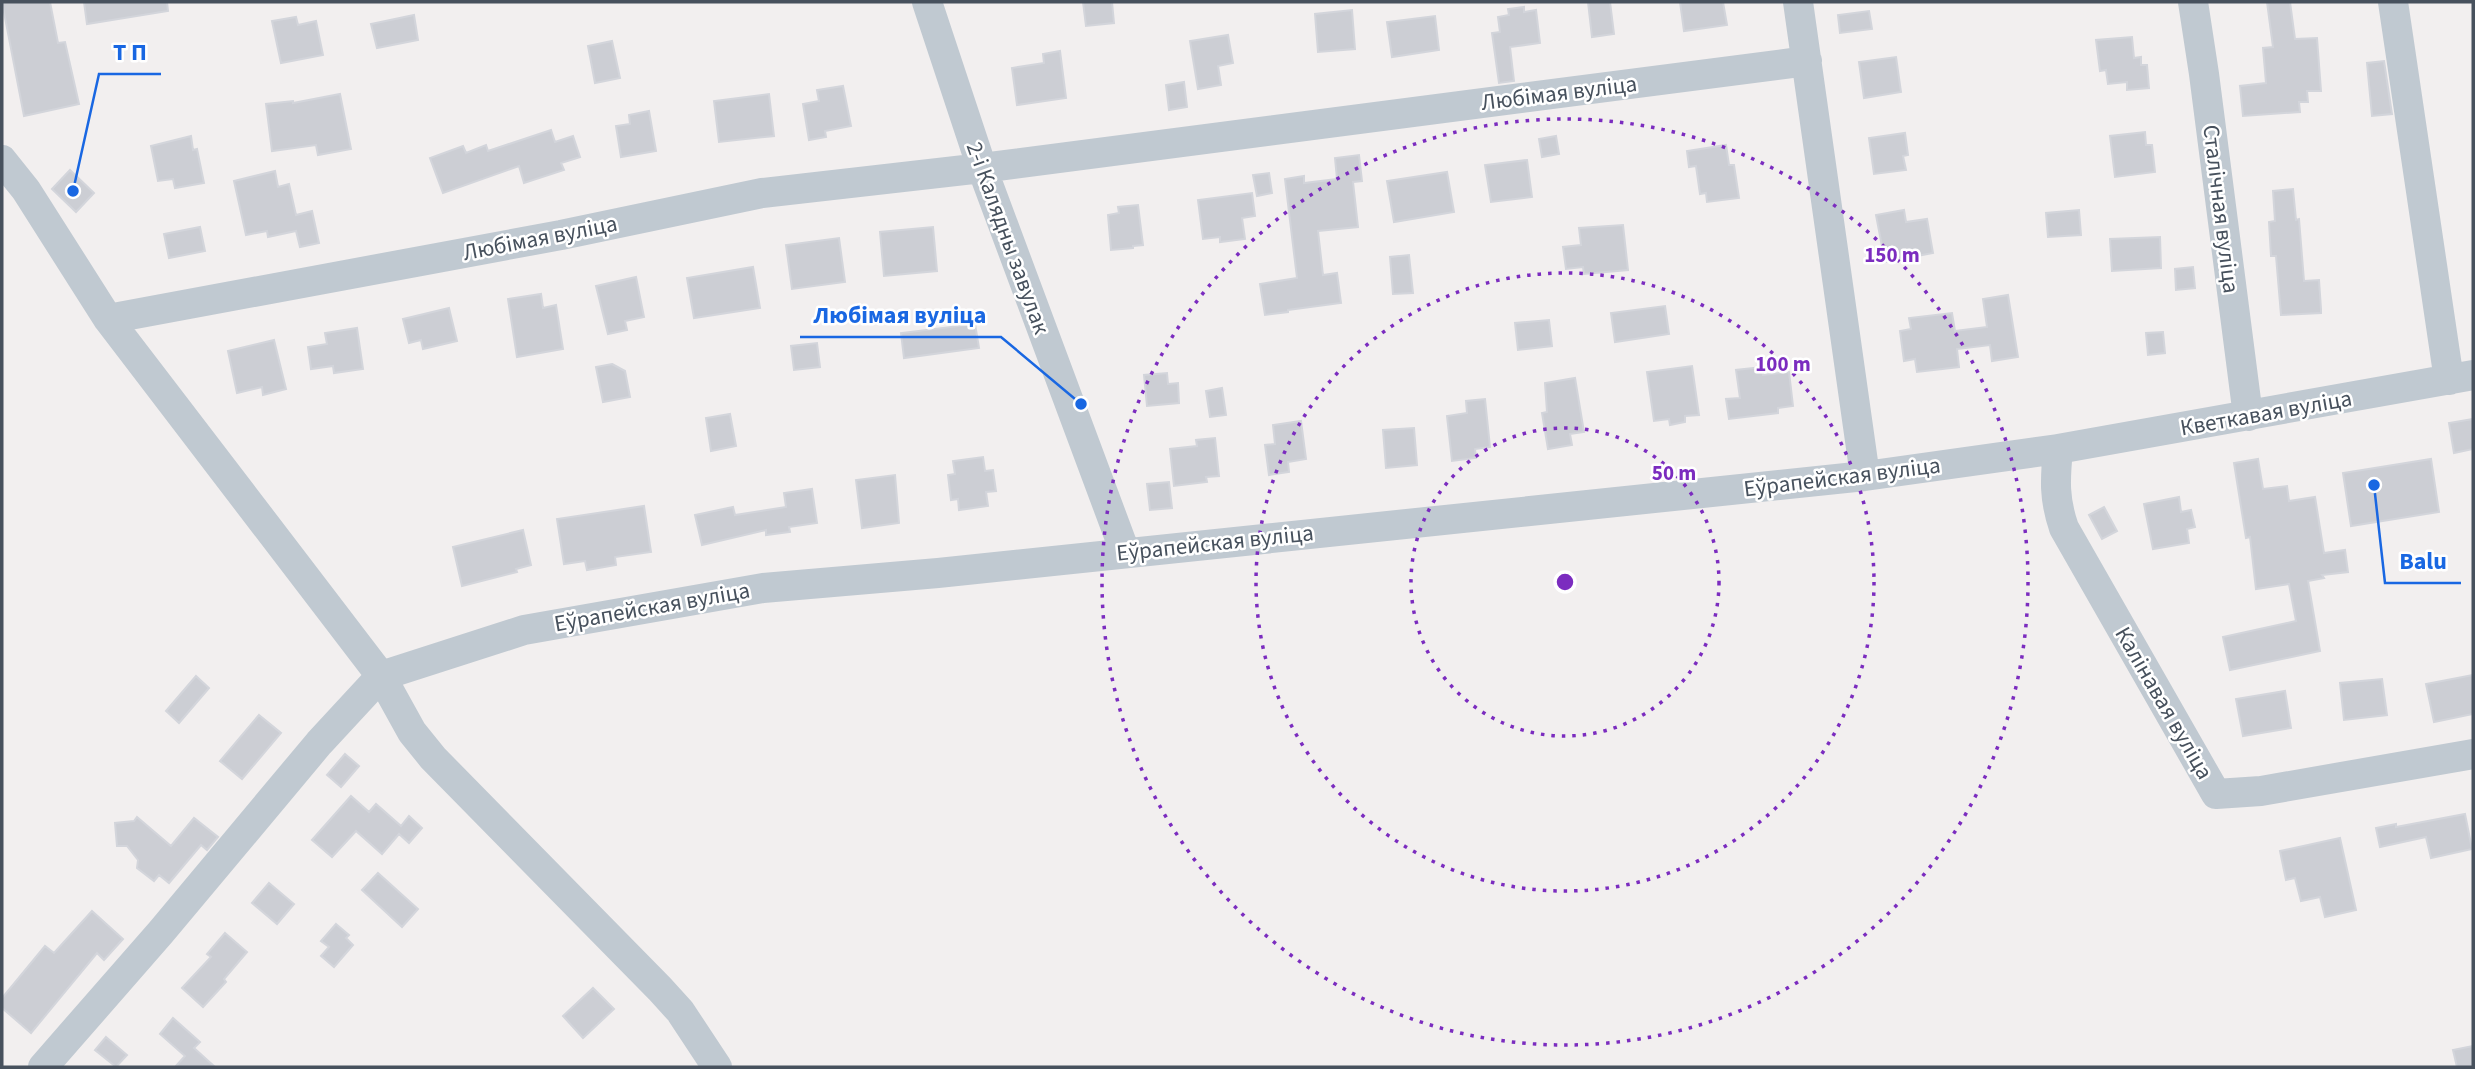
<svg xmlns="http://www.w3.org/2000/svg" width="2475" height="1069" font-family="'Source Sans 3',sans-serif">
	<rect width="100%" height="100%" fill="#f2efef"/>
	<path fill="#ccced4" stroke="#d3d5db" stroke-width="2" d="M 2,2 L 50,2 L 58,43 L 65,42 L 79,104 L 24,116 Z
		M 84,2 L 167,2 L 168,11 L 87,24 Z
		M 1083,2 L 1112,2 L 1114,23 L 1086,26 Z
		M 1588,2 L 1610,2 L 1614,34 L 1592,37 Z
		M 1680,2 L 1723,2 L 1727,25 L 1684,31 Z
		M 2267,2 L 2290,2 L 2295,39 L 2317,38 L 2321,91 L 2307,91 L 2308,102 L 2299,102 L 2300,112 L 2243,116 L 2240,86 L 2266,83 L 2263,48 L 2273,47 Z
		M 1524,7 L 1524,12 L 1536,10 L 1540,43 L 1510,47 L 1514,81 L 1499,83 L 1492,33 L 1500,32 L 1498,17 L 1509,15 L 1508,9 Z
		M 1352,10 L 1355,49 L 1318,52 L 1315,14 Z
		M 1869,11 L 1872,29 L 1840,33 L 1838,15 Z
		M 414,15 L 418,40 L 377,48 L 371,24 Z
		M 1435,16 L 1439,50 L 1392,57 L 1387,22 Z
		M 296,17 L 298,25 L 316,21 L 323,55 L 281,63 L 272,21 Z
		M 1228,35 L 1233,63 L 1218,66 L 1221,85 L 1198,89 L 1190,41 Z
		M 2132,37 L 2134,58 L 2141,57 L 2141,65 L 2147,65 L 2149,88 L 2127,90 L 2127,82 L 2108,84 L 2106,70 L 2100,71 L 2096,40 Z
		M 612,41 L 620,78 L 595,83 L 588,46 Z
		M 1060,51 L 1066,98 L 1017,105 L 1012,68 L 1044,63 L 1043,54 Z
		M 1896,57 L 1901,92 L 1864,98 L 1859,62 Z
		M 2384,61 L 2392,114 L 2372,116 L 2367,63 Z
		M 1184,82 L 1187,107 L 1169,110 L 1166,85 Z
		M 843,86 L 851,126 L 825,131 L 826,137 L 809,140 L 803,104 L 819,101 L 817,90 Z
		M 340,94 L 351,149 L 318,155 L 316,145 L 272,151 L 266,104 L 293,101 L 293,103 Z
		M 769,94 L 774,136 L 719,142 L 714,101 Z
		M 649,111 L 656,151 L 621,157 L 616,126 L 630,124 L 629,115 Z
		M 551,130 L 555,142 L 573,136 L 580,157 L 561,163 L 564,170 L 524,183 L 519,166 L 443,193 L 430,158 L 463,146 L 466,153 L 486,145 L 488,151 Z
		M 2145,132 L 2146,145 L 2152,145 L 2155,172 L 2115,177 L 2110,136 Z
		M 1905,133 L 1908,155 L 1903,156 L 1906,170 L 1874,174 L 1869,138 Z
		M 191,136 L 193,150 L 197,149 L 204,183 L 175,188 L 173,179 L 158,181 L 151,146 Z
		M 1556,136 L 1559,154 L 1542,157 L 1539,139 Z
		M 1726,145 L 1729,165 L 1734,165 L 1739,198 L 1707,202 L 1706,193 L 1700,194 L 1696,166 L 1689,167 L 1687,151 Z
		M 1359,155 L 1362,181 L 1353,182 L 1358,227 L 1318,231 L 1323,275 L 1337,273 L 1341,303 L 1288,310 L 1288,312 L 1265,315 L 1260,284 L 1297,278 L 1285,179 L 1304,176 L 1304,183 L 1337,179 L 1335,158 Z
		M 1527,160 L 1532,197 L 1491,202 L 1485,165 Z
		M 70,170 L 94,193 L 76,212 L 52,189 Z
		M 275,171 L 278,187 L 289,184 L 296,215 L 312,211 L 319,243 L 300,247 L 296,231 L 268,237 L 267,231 L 246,235 L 234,181 Z
		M 1447,172 L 1454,212 L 1394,222 L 1387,181 Z
		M 1269,173 L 1272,193 L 1257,196 L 1253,175 Z
		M 2293,189 L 2296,220 L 2299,219 L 2304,281 L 2319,280 L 2321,309 L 2321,313 L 2281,315 L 2276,256 L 2271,256 L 2269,222 L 2275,221 L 2273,191 Z
		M 1252,193 L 1255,216 L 1242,218 L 1245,239 L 1220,242 L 1220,237 L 1203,239 L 1198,200 Z
		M 1138,205 L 1143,245 L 1133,246 L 1133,248 L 1111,250 L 1108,215 L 1119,213 L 1118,207 Z
		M 1904,210 L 1906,222 L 1927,219 L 1933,253 L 1885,262 L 1876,215 Z
		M 2079,210 L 2081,235 L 2048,237 L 2046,213 Z
		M 1623,225 L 1628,270 L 1584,274 L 1583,267 L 1566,269 L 1563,247 L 1581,245 L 1579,228 Z
		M 200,227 L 205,251 L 169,258 L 164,234 Z
		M 933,227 L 937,271 L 884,276 L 880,232 Z
		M 2160,237 L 2161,268 L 2112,271 L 2110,239 Z
		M 839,238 L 845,282 L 792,289 L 786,245 Z
		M 1409,255 L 1413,293 L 1393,294 L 1390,257 Z
		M 753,267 L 760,308 L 694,318 L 687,278 Z
		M 2193,267 L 2195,288 L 2176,290 L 2175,269 Z
		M 636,277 L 644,317 L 625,321 L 627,330 L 608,334 L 596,286 Z
		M 541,294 L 543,308 L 556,305 L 563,349 L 517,357 L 508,299 Z
		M 2008,295 L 2018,357 L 1992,361 L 1990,345 L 1957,349 L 1959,367 L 1917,372 L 1915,359 L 1904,361 L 1900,331 L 1911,329 L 1909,318 L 1952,313 L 1955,331 L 1987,327 L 1983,299 Z
		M 1665,306 L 1669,334 L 1615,342 L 1611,313 Z
		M 449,308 L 457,341 L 423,349 L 421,340 L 409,343 L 403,319 Z
		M 1549,320 L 1552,346 L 1518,350 L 1515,323 Z
		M 975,324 L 979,348 L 904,358 L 901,333 Z
		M 357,328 L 363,369 L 334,373 L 333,366 L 311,369 L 308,347 L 327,344 L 325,333 Z
		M 2163,332 L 2165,353 L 2148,355 L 2146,333 Z
		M 274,340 L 286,389 L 263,395 L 262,387 L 237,393 L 228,351 Z
		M 817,343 L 820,367 L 794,370 L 791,346 Z
		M 612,364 L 625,371 L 630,397 L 603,402 L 596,367 Z
		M 1692,366 L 1699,415 L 1685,416 L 1685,422 L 1670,425 L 1669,419 L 1654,421 L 1647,372 Z
		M 1762,367 L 1763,375 L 1789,372 L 1793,406 L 1778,408 L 1778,413 L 1729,419 L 1726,399 L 1740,398 L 1736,370 Z
		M 1167,373 L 1168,384 L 1178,383 L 1179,403 L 1147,406 L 1144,375 Z
		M 1575,378 L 1584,432 L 1570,434 L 1572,445 L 1548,449 L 1542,413 L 1547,412 L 1545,383 Z
		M 1222,388 L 1226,415 L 1210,417 L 1206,391 Z
		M 1485,399 L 1490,447 L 1475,449 L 1476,458 L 1452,461 L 1447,416 L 1467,413 L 1466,401 Z
		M 730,414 L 736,446 L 711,451 L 706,418 Z
		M 2473,419 L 2473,449 L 2454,453 L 2449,423 Z
		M 1301,421 L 1306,459 L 1288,462 L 1289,472 L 1269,475 L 1265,445 L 1275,444 L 1273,425 Z
		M 1414,428 L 1417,465 L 1386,468 L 1383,430 Z
		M 1215,438 L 1219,476 L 1206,477 L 1207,482 L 1174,486 L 1170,449 L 1197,446 L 1196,440 Z
		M 983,457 L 985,471 L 993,470 L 996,491 L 986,492 L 988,506 L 959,510 L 958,499 L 951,500 L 948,475 L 955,474 L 953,461 Z
		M 2258,459 L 2263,489 L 2287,486 L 2289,501 L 2315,497 L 2324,553 L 2345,550 L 2348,572 L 2322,575 L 2324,578 L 2308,581 L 2320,651 L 2230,670 L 2223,637 L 2296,621 L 2289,584 L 2256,589 L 2250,537 L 2246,538 L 2234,463 Z
		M 2431,459 L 2439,512 L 2351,526 L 2343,473 Z
		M 895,475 L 899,523 L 862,528 L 856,480 Z
		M 1169,482 L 1172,508 L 1150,510 L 1147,484 Z
		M 812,489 L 817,523 L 789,527 L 790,532 L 766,535 L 766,530 L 702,545 L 695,515 L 733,507 L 735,515 L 786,507 L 784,493 Z
		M 2179,497 L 2181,512 L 2191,510 L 2195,527 L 2187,529 L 2189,543 L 2153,549 L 2144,504 Z
		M 644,506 L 651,552 L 615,557 L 616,565 L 587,570 L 585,561 L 564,564 L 557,519 Z
		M 2104,507 L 2117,531 L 2102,539 L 2089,515 Z
		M 523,530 L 531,565 L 516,569 L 517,572 L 462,586 L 453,547 Z
		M 2473,675 L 2473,714 L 2434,722 L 2426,684 Z
		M 196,676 L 209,688 L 179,723 L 166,711 Z
		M 2382,679 L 2387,715 L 2344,720 L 2340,683 Z
		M 2285,691 L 2291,728 L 2243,736 L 2236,699 Z
		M 259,715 L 281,733 L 242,779 L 220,761 Z
		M 345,754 L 359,766 L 341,787 L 327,775 Z
		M 351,796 L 369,812 L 376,804 L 401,826 L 409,816 L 422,828 L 409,843 L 399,834 L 382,854 L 356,831 L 332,857 L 312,840 Z
		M 2465,814 L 2472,849 L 2431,858 L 2426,837 L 2380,847 L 2376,828 L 2396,824 L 2396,827 Z
		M 137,817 L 171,846 L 194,818 L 218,837 L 207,850 L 201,845 L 169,883 L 159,875 L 154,881 L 137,868 L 138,860 L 127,846 L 117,846 L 115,823 L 134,821 Z
		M 2340,838 L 2356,910 L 2325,917 L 2320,897 L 2301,901 L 2295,878 L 2286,880 L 2280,851 Z
		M 378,873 L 418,909 L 402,927 L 362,890 Z
		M 269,883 L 294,904 L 277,924 L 252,903 Z
		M 92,911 L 123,939 L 104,960 L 97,953 L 31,1033 L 2,1008 L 2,998 L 45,946 L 54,953 Z
		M 336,924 L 349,935 L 346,938 L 353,945 L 334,967 L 321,956 L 329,947 L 321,941 Z
		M 225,933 L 247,952 L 224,979 L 226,982 L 203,1007 L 182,988 L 211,957 L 207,954 Z
		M 593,988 L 614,1009 L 583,1038 L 563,1016 Z
		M 173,1018 L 200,1042 L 194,1048 L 215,1067 L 175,1067 L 185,1056 L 160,1034 Z
		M 106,1037 L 127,1055 L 116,1067 L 95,1050 Z
		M 2473,1046 L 2473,1067 L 2457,1067 L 2453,1050 Z"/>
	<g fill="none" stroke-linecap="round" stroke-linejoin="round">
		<path stroke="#c0c9d1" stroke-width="30" d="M 927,2 L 982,168 L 1125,552
			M 1798,2 L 1865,476
			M 2193,2 L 2204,74 L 2248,416
			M 2393,2 L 2449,380
			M 2,160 L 26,190 L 108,319 L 381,676 L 412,732 L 433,758 L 660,989 L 680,1011 L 717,1067
			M 108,319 L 561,235 L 762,193 L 982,168 L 1807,61
			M 2058,449 C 2055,480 2054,499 2064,528 L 2216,794 L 2261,791 L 2473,754
			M 43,1067 L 161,932 L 319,743 L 381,676 L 524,630 L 763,588 L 938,573 L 1865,476 L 2058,449 L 2473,375"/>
	</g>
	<g fill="none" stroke="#7b2cbf" stroke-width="3.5" stroke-dasharray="3.5 7">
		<circle cx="1565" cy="582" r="154"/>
		<circle cx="1565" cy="582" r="309"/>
		<circle cx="1565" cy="582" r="463"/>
	</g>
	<g text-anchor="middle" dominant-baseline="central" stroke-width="5" stroke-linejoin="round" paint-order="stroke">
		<g font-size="23" fill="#47515d" stroke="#fff">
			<text transform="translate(1559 93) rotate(-7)">Любімая вуліца</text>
			<text transform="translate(2221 209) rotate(83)">Сталічная вуліца</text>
			<text transform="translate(540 238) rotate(-11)">Любімая вуліца</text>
			<text transform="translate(1008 238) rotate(70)">2-і Калядны завулак</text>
			<text transform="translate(2266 413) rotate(-10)">Кветкавая вуліца</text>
			<text transform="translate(1842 477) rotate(-7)">Еўрапейская вуліца</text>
			<text transform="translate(1215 543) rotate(-6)">Еўрапейская вуліца</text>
			<text transform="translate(652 607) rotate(-10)">Еўрапейская вуліца</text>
			<text transform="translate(2164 703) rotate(60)">Калінавая вуліца</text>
		</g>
	</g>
	<circle cx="1565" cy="582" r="10" fill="#7b2cbf" stroke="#fff" stroke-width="3.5"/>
	<g font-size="21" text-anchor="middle" font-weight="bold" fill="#7b2cbf" stroke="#fff" stroke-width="5" stroke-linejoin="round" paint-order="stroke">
		<text x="1892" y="262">150 m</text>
		<text x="1783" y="371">100 m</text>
		<text x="1674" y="480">50 m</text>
	</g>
	<path fill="none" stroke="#1967e2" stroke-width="2.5" d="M73 191L99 74H161M1081 404L1001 337H800M2374 485L2385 583H2461"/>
	<g fill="#1967e2" stroke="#fff" stroke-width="2.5">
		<circle cx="73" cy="191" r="7"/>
		<circle cx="1081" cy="404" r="7"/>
		<circle cx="2374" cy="485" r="7"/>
	</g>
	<g font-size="24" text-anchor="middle" font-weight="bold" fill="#1967e2" stroke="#fff" stroke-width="5" stroke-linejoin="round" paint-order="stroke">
		<text x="130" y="60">Т П</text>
		<text x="900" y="323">Любімая вуліца</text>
		<text x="2423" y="569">Balu</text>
	</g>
	<rect width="2475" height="1069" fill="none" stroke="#47515d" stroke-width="7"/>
</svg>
